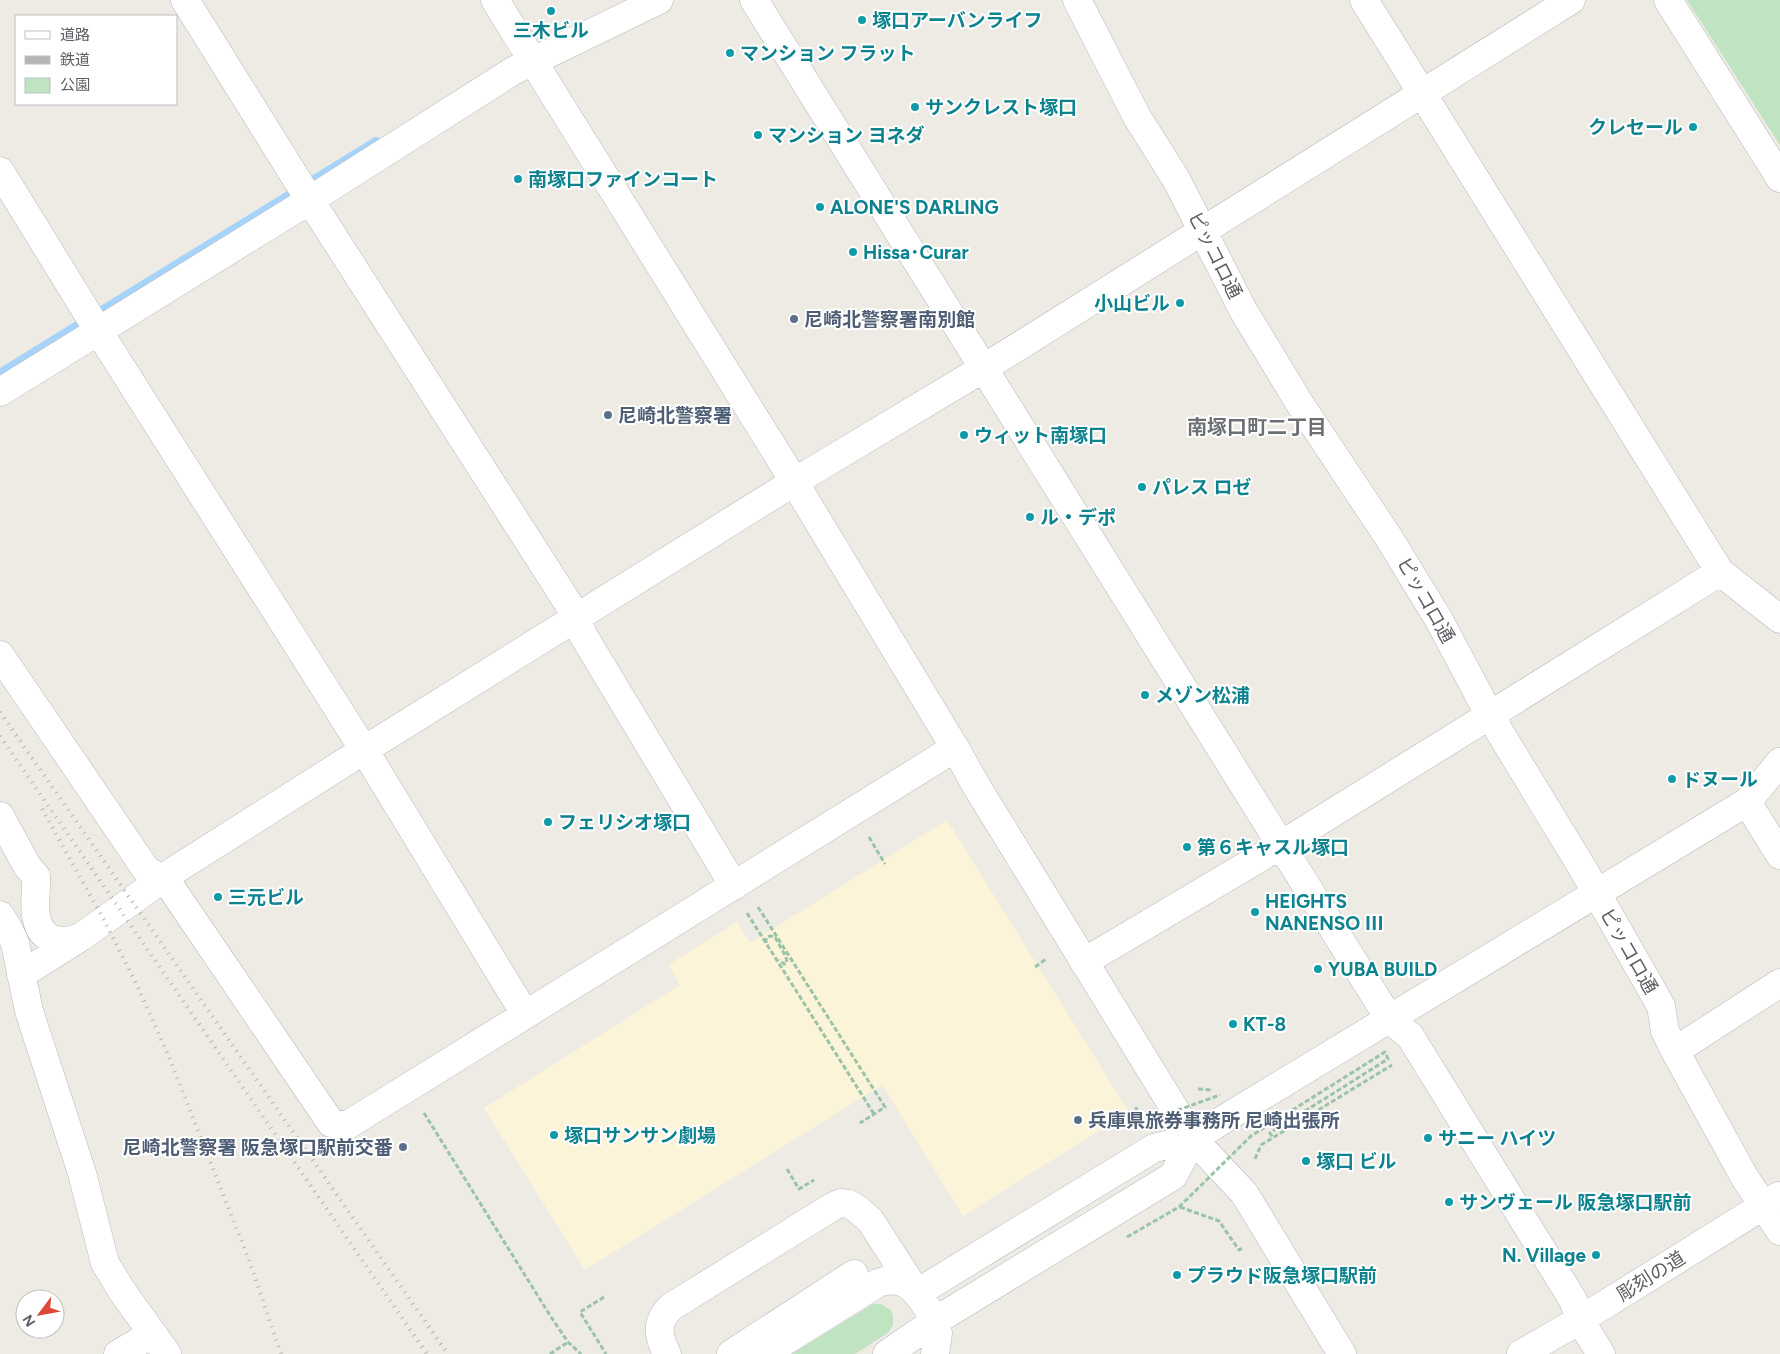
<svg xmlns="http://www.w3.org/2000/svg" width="1780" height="1354" font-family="Figtree,'Noto Sans JP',sans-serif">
	<rect width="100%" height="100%" fill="#edebe3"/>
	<path fill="#fbf4d9" d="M 947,820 L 1129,1112 L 963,1216 L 882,1085 L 585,1270 L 484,1108 L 680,985 L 668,965 L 737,922 L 750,943 Z"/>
	<path fill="#c0e3c1" d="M 1687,0 L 1780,0 L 1780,145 Z
		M 873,1304 L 881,1304 L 891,1310 L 893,1316 L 893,1325 L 889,1332 L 855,1354 L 792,1354 Z"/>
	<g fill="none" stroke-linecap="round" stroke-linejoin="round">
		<path stroke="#a6d3fa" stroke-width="10" d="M 0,374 L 376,142"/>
		<g stroke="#b5b8bc" stroke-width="29">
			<path id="street" d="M 185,0 L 299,183 L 577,617 L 583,635 L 734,886
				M 754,0 L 1390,1020 L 1410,1036 L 1573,1300 L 1580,1320 L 1601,1354
				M 1077,0 L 1137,117 L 1176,179 L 1243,310 L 1300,404 L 1389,538 L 1439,620 L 1490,716 L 1583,869 L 1661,1006 L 1665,1031 L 1675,1051 L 1745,1178 L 1780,1231
				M 1364,0 L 1720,572 L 1780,619
				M 1668,0 L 1780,178
				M 0,171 L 99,332 L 371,761 L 525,1014
				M 0,392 L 310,200 L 513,71 L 659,0
				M 0,655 L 147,871 L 163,878 L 172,889 L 331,1123 L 346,1126 L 955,748
				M 1747,802 L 1780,855
				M 0,816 L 27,866 L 36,876 C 37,890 33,907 37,920 C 42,942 64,945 81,937
				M 0,915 L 8,928 L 15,943 L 29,1011 L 82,1173 L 105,1263 L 122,1291 L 167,1354
				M 1084,962 L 1281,845 L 1720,572
				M 21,975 L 81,937 L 175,870 L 364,750 L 794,482 L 984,368 L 1571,0
				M 1675,1051 L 1780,983
				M 118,1354 L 152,1334
				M 667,1354 C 658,1336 655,1323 671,1307 L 832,1207 L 841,1203 L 849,1204 L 856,1208 L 870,1220 L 917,1293 L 1154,1148 L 1193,1139
				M 731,1354 L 854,1274
				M 764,1354 L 878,1283 C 910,1272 921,1298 935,1321 L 887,1354
				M 935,1354 L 938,1333 L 935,1321 L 1173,1176 L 1193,1139
				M 1521,1354 L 1580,1320 L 1779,1196"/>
		</g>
		<g stroke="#b4b7bc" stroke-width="29">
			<path id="secondary" d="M 495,0 L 781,460 L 955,748 L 977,787 L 1193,1139 L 1244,1193 L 1342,1354
				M 1193,1139 L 1229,1116 L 1747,802 L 1780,762"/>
		</g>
		<path stroke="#9ac3a7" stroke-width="3" stroke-dasharray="5 2.5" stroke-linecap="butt" d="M 869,837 L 885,864
			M 758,907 L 885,1107 L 860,1123
			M 747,913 L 874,1114
			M 766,943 L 766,938 L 770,936 L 775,937 L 786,957 L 787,963 L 784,964 L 779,960
			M 1035,967 L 1046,959
			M 1198,1089 L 1212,1090
			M 1136,1107 L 1138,1117
			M 424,1113 L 551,1317 L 568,1342 L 581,1354
			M 1255,1159 L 1261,1145 L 1392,1065
			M 787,1169 L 799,1189 L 814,1180
			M 1180,1207 L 1219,1221 L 1239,1250 L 1242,1248
			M 604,1297 L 580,1312 L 606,1354
			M 550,1354 L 568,1342"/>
		<use href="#street" stroke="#fff" stroke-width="28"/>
		<use href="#secondary" stroke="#fff" stroke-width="28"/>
		<path stroke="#b3b4b4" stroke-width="4" stroke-dasharray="1 6" stroke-linecap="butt" d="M 0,712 L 448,1354
			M 0,736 L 427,1354
			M 42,809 L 104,920 L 135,981 L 169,1057 L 249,1260 L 281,1354"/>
		<path stroke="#9ac3a7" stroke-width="3" stroke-dasharray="5 2.5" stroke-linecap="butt" d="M 1142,1123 L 1220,1095
			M 1127,1237 L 1179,1207 L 1251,1136 L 1385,1052 L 1388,1059 L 1270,1133 L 1273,1138"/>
	</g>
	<g fill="#0f9aa8" stroke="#fff" stroke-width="2">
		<circle cx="551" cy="11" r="5"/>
		<circle cx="862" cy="20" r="5"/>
		<circle cx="730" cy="53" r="5"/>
		<circle cx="915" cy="107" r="5"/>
		<circle cx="1693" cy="127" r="5"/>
		<circle cx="758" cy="135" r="5"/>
		<circle cx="518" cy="179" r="5"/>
		<circle cx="820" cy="207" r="5"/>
		<circle cx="853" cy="252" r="5"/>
		<circle cx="1180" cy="303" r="5"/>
		<circle cx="964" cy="435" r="5"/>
		<circle cx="1142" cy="487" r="5"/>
		<circle cx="1030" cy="517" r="5"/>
		<circle cx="1145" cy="695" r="5"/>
		<circle cx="1672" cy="779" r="5"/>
		<circle cx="548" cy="822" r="5"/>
		<circle cx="1187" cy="847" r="5"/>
		<circle cx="218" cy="897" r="5"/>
		<circle cx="1255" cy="912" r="5"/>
		<circle cx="1318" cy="969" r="5"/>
		<circle cx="1233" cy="1024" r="5"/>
		<circle cx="554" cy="1135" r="5"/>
		<circle cx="1428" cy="1138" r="5"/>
		<circle cx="1306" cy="1161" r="5"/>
		<circle cx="1449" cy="1202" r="5"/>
		<circle cx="1596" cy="1255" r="5"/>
		<circle cx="1177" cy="1275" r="5"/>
	</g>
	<g fill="#5c6f8a" stroke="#fff" stroke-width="2">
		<circle cx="794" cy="319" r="5"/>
		<circle cx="608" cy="415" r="5"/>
		<circle cx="1078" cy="1120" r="5"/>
		<circle cx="403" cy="1147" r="5"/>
	</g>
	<g text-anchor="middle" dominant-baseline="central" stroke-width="4" stroke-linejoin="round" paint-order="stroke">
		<g font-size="19" font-weight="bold" fill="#0d838f" stroke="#fff" text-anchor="start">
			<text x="872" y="20">塚口アーバンライフ</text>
			<text x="551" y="30" text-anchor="middle">三木ビル</text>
			<text x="740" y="53">マンション フラット</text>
			<text x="925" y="107">サンクレスト塚口</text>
			<text x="1683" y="127" text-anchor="end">クレセール</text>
			<text x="768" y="135">マンション ヨネダ</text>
			<text x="528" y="179">南塚口ファインコート</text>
			<text x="830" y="207">ALONE'S DARLING</text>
			<text x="863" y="252">Hissa･Curar</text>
			<text x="1170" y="303" text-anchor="end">小山ビル</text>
			<text x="974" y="435">ウィット南塚口</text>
			<text x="1152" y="487">パレス ロゼ</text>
			<text x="1040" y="517">ル・デポ</text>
			<text x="1155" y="695">メゾン松浦</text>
			<text x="1682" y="779">ドヌール</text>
			<text x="558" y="822">フェリシオ塚口</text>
			<text x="1197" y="847">第６キャスル塚口</text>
			<text x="228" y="897">三元ビル</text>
			<text x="1265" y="901">HEIGHTS<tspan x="1265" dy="22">NANENSO Ⅲ</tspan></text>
			<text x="1328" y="969">YUBA BUILD</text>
			<text x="1243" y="1024">KT-8</text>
			<text x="564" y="1135">塚口サンサン劇場</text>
			<text x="1438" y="1138">サニー ハイツ</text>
			<text x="1316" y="1161">塚口 ビル</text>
			<text x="1459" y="1202">サンヴェール 阪急塚口駅前</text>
			<text x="1586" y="1255" text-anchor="end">N. Village</text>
			<text x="1187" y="1275">プラウド阪急塚口駅前</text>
		</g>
		<g font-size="19" fill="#5b5e62" stroke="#fff">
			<text transform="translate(1215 255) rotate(63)">ピッコロ通</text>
			<text transform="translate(1426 600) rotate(60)">ピッコロ通</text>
			<text transform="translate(1629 951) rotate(60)">ピッコロ通</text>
			<text transform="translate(1651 1276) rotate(-32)">彫刻の道</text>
		</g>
		<g font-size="19" font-weight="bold" fill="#4e5e75" stroke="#fff" text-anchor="start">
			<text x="804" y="319">尼崎北警察署南別館</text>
			<text x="618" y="415">尼崎北警察署</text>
			<text x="1088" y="1120">兵庫県旅券事務所 尼崎出張所</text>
			<text x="393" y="1147" text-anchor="end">尼崎北警察署 阪急塚口駅前交番</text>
		</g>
		<g font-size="20" font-weight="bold" fill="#6c7074" stroke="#fff">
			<text x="1257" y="427">南塚口町二丁目</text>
		</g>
	</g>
	<rect x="15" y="15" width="162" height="90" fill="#ffffff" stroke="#bdbfc0"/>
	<rect x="25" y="31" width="25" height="8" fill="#ffffff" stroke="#bdbfc0"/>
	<text x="60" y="40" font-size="15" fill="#5b5e62">道路</text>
	<rect x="25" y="56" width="25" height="8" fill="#b3b4b4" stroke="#bdbfc0"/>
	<text x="60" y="65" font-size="15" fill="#5b5e62">鉄道</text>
	<rect x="25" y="78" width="25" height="15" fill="#c0e3c1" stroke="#bdbfc0"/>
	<text x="60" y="90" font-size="15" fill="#5b5e62">公園</text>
	<g transform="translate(40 1314) rotate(238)"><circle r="24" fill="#ffffff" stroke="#bdbfc0"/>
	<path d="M0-4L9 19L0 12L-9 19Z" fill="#de4937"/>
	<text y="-8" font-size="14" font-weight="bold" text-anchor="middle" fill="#5b5e62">N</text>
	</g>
</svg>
